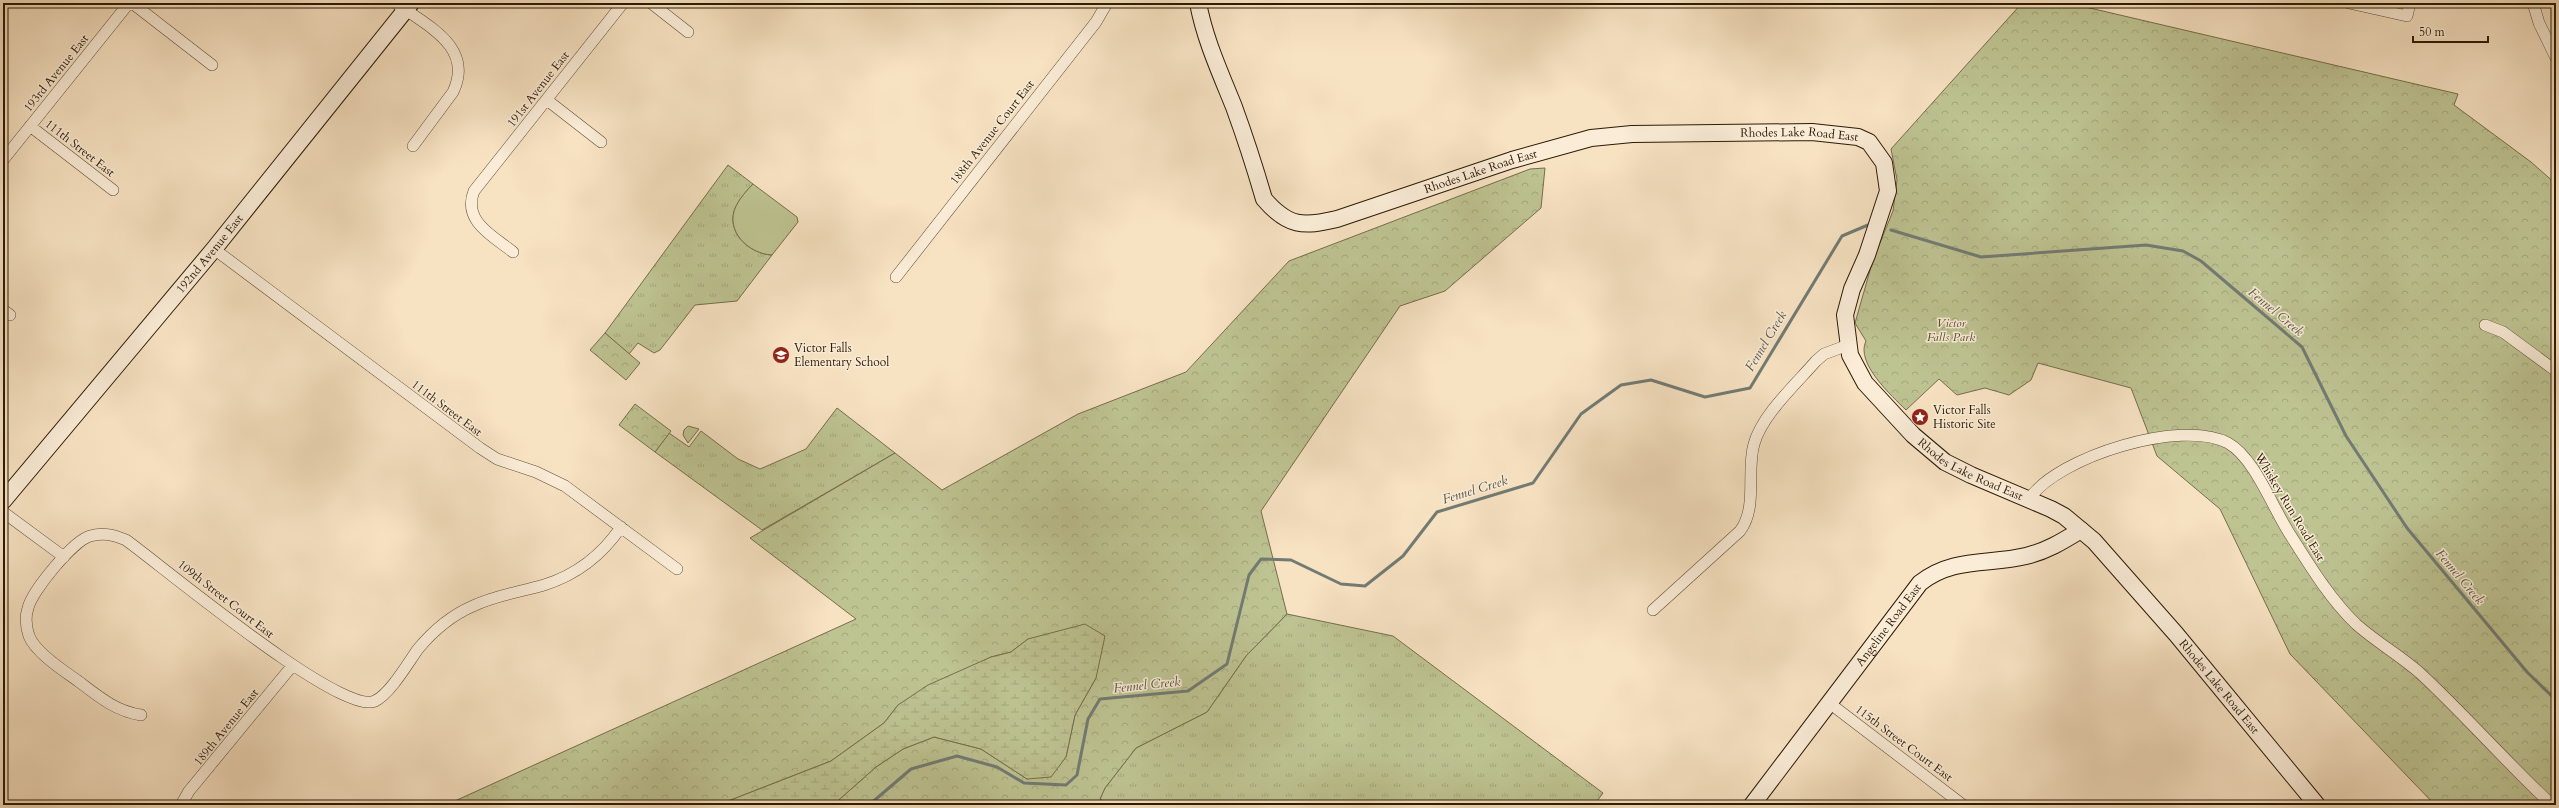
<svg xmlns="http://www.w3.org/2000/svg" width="2559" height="808" font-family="Cardo,serif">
	<defs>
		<pattern id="grass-tufts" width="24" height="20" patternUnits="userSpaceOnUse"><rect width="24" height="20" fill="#bec392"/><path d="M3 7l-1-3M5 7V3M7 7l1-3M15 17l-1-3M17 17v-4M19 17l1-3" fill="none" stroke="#a3a77c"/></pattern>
		<pattern id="forest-crowns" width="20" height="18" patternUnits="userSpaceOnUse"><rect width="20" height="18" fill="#bec392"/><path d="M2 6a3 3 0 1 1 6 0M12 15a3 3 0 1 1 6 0" fill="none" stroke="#a3a77c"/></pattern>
		<pattern id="wetland-marsh" width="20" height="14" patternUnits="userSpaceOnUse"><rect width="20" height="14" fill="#bec392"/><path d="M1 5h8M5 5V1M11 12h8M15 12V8" fill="none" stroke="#a3a77c"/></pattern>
	</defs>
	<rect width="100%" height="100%" fill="#f7e2c2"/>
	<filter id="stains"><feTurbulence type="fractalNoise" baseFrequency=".005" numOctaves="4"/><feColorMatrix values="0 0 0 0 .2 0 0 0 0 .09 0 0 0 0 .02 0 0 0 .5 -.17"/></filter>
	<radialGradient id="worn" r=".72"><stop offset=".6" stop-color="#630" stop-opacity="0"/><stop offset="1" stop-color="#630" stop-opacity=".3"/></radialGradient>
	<path fill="url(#grass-tufts)" stroke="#756e4a" d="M 728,165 L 753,184 C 745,193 733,205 733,218 C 732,239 754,254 772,255 L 737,301 L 695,305 L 660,350 L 654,353 L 638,343 L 629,354 L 605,333 Z
		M 837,408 L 895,453 L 762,530 L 655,452 L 669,433 L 689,447 L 701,431 L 738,459 L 760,469 L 806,449 Z
		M 1287,614 L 1393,636 L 1603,793 L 1594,805 L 1108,805 L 1100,799 L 1105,788 L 1136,748 L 1207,712 L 1246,656 Z"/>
	<path fill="url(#forest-crowns)" stroke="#756e4a" d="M 2022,3 L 2078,3 L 2077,5 L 2458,94 L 2454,105 L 2531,162 L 2556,184 L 2556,805 L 2435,805 L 2290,654 L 2220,509 L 2157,456 L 2131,388 L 2038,363 L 2031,380 L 2009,395 L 1985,388 L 1957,395 L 1939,379 L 1906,410 C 1892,396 1855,363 1866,341 L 1855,323 L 1873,260 L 1893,211 L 1897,180 L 1891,149 Z
		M 1545,168 L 1541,208 L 1445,291 L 1400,306 L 1261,511 L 1287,614 L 1246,656 L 1207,712 L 1136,748 L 1105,788 L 1100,799 L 1108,805 L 833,805 L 876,767 L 903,749 L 934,737 L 981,749 L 1027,779 L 1066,757 L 1075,715 L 1096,678 L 1028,639 L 1011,652 L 991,657 L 898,705 L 884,723 L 831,761 L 718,805 L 446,805 L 856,619 L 750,538 L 895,453 L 942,490 L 1078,414 L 1186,372 L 1289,261 L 1530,169 Z
		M 605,333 L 640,363 L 626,380 L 590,350 Z
		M 635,404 L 671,431 L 655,452 L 619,425 Z"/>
	<path fill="url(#wetland-marsh)" stroke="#756e4a" d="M 1085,624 L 1105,636 L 1096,678 L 1075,715 L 1066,757 L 1051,777 L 1027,779 L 981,749 L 934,737 L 903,749 L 876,767 L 833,805 L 718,805 L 831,761 L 884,723 L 898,705 L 928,685 L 991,657 L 1011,652 L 1028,639 Z"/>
	<path fill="#bec392" stroke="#756e4a" d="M 753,184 L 797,217 L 798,222 L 772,255 C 749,254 724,231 736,206 C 740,198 747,190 753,184 Z
		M 688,426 L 699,429 L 688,443 L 683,435 L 684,430 Z"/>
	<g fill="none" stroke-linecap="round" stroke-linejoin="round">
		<path stroke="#727b73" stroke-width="3" d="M 1891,230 L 1981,257 L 2146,245 L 2183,251 L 2201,261 L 2302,347 L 2346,436 L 2407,528 L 2527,672 L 2556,700
			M 869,805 L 911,769 L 957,756 L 997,767 L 1024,783 L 1066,785 L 1077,775 L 1088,719 L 1100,699 L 1188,691 L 1227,664 L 1249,575 L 1261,559 L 1291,560 L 1341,584 L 1365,586 L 1403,556 L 1437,512 L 1533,483 L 1581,414 L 1621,385 L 1651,380 L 1705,397 L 1750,388 L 1842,236 L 1868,225"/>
		<g stroke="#5f4c33" stroke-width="12">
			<path id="street" d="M 132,3 L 212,65
				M 396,3 C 425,25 475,46 453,92 L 413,146
				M 651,3 L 688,32
				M 2349,3 L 2407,16 L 2410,3
				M 2533,3 L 2539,23 L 2556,58
				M 547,100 L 601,142
				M 30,126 L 113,190
				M 3,160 L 129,3
				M 214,249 L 480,448 L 497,459 L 536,472 L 565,486 L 677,569
				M 513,252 C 493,236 462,221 474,191 L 623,3
				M 896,277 L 1096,22 L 1107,3
				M 3,310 L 10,315
				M 2485,325 L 2503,332 L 2556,371
				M 2030,498 C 2058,457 2182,418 2228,443 C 2255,458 2273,509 2291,536 C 2310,566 2330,599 2356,624 C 2376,642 2401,656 2421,674 C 2466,716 2507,763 2552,805
				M 3,512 L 64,557
				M 1653,610 L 1740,531 C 1758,507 1746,471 1754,444 C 1762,415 1796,384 1816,361 L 1824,354 L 1848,345
				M 1828,702 L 1963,805
				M 141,715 C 115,711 98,696 78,681 C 64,671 35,652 29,636 C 26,627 25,617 28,608 C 32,591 73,541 90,536 C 103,532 114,535 126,540 C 161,565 342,717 375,701 C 390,694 408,663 418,649 C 433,631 452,615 473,606 C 496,595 520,592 544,585 C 576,575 602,555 621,527
				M 181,805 L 189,791 L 292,666"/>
		</g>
		<g stroke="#2c1a03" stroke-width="18">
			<g id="secondary">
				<path id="s1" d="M 1198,3 C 1205,40 1220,72 1234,107 C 1245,137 1255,168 1264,199 C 1288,227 1303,227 1337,219 L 1512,160 L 1591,138 L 1632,134 L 1812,132 L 1858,137 L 1869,142 L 1884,163 L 1888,191 L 1867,255 L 1852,289 L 1845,315 L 1850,355 L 1865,383 L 1913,435 L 1945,462 L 1971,475 L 2051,509 L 2064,516 L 2094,541 L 2176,634 L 2317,805"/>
				<path id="s2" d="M 3,501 L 214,249 L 411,3"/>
				<path id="s3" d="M 1752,805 L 1920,583 C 1953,557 1988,565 2026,556 C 2047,551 2063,541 2081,530"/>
			</g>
		</g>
		<use href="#street" stroke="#faecd7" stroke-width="11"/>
		<use href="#secondary" stroke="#faecd7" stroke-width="16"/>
	</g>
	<defs>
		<g id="school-disc" transform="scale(0.9)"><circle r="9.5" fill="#8f2418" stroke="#faecd7"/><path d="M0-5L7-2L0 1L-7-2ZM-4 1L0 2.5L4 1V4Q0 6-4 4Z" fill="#fff"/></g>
		<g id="sight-disc" transform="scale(0.9)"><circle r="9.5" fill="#8f2418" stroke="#faecd7"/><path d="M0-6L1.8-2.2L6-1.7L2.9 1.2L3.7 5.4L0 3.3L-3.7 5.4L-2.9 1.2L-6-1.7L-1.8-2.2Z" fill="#fff"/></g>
	</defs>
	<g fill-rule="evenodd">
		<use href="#school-disc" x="781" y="355"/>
		<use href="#sight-disc" x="1920" y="417"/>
	</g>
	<g text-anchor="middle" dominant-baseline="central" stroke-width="3" stroke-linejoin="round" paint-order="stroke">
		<g font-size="12" fill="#2c1a03" stroke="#faecd7">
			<text transform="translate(56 73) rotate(-51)">193rd Avenue East</text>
			<text transform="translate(538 89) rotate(-52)">191st Avenue East</text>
			<text transform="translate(992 132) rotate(-52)">188th Avenue Court East</text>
			<text stroke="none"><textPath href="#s1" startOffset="764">Rhodes Lake Road East</textPath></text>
			<text transform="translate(80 148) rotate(38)">111th Street East</text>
			<text stroke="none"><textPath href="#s1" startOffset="440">Rhodes Lake Road East</textPath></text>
			<text stroke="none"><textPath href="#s2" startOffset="322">192nd Avenue East</textPath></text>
			<text transform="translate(447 408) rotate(37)">111th Street East</text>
			<text stroke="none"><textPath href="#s1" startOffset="1231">Rhodes Lake Road East</textPath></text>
			<text transform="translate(2290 507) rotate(59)">Whiskey Run Road East</text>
			<text transform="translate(226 599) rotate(38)">109th Street Court East</text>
			<text stroke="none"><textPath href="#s3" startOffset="226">Angeline Road East</textPath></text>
			<text stroke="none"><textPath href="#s1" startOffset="1567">Rhodes Lake Road East</textPath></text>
			<text transform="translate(226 727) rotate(-51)">189th Avenue East</text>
			<text transform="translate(1904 743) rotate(37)">115th Street Court East</text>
		</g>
		<g font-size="12" font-style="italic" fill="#584d2e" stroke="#faecd7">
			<text x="1951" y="323">Victor<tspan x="1951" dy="14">Falls Park</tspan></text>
		</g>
		<g font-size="12" fill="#2c1a03" stroke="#faecd7" text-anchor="start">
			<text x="794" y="348">Victor Falls<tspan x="794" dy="14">Elementary School</tspan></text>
			<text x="1933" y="410">Victor Falls<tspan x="1933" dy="14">Historic Site</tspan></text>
		</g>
		<g font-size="13" font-style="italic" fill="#555244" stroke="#faecd7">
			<text transform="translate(2276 312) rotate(40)">Fennel Creek</text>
			<text transform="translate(1766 341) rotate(-59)">Fennel Creek</text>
			<text transform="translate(1475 490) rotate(-17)">Fennel Creek</text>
			<text transform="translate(2460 577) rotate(50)">Fennel Creek</text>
			<text transform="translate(1147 685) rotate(-6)">Fennel Creek</text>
		</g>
	</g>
	<rect width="2559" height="808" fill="none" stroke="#f7e2c2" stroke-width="16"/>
	<rect x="4" y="4" width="2551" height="800" fill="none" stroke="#2c1a03" stroke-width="2"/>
	<rect x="8" y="8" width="2543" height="792" fill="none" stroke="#2c1a03"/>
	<path d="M2413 36v6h75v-6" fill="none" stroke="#2c1a03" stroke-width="2"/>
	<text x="2419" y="36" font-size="12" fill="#2c1a03" stroke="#faecd7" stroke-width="3" paint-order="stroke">50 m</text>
	<rect width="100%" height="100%" filter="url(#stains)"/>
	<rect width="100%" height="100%" fill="url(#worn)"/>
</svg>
